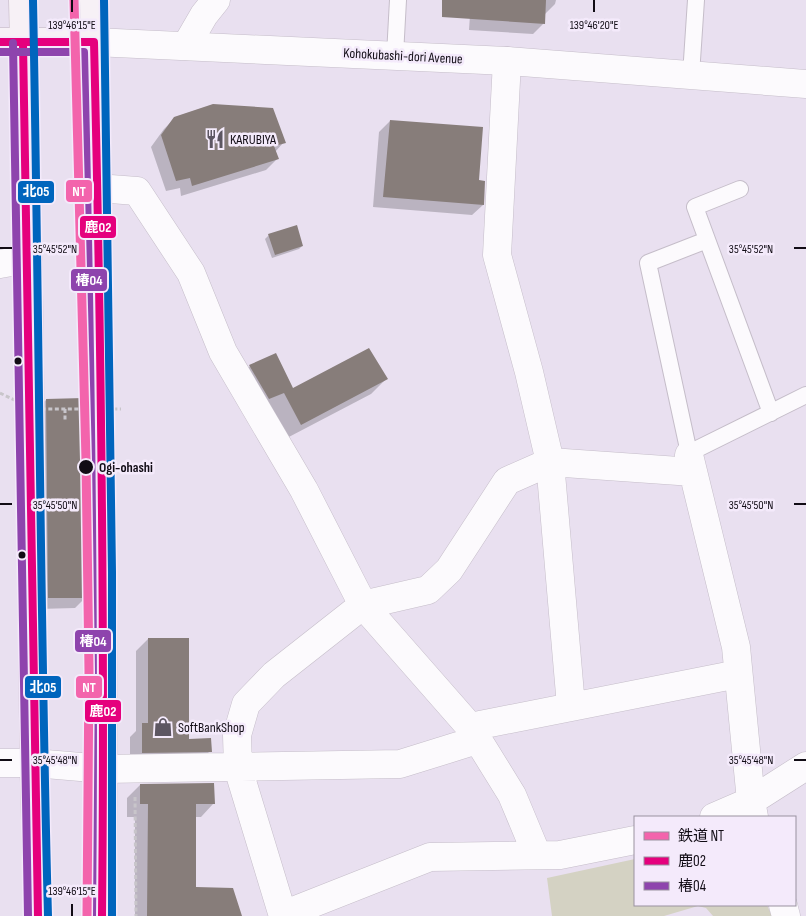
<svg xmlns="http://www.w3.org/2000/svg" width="806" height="916" font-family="'Sofia Sans Condensed','Noto Sans JP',sans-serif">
	<rect width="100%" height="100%" fill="#e9e0f0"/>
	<path fill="#d4d2c3" d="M 635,859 L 635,905 L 767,905 L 772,916 L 713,916 L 706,908 L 698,906 L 664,916 L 552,916 L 547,878 Z"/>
	<path fill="#0003" d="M 471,0 L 556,0 L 555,4 L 544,15 L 543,24 L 533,34 L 469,30 Z
		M 175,118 L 284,142 L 275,152 L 277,159 L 266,170 L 181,196 L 180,188 L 166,191 L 151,147 L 164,129 Z
		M 390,121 L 478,182 L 483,205 L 472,215 L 373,207 L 379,132 Z
		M 269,235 L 302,246 L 299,249 L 272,258 L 265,239 Z
		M 275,355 L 293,390 L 386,379 L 371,394 L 285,439 L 234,382 L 250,366 Z
		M 46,400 L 86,597 L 75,608 L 38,609 L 35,410 Z
		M 148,639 L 188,741 L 210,751 L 198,763 L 130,764 L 130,737 L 136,731 L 136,651 Z
		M 140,785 L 213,804 L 201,817 L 195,817 L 195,888 L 241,916 L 135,916 L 135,817 L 127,817 L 127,798 Z"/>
	<path fill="#877d7a" d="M 442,0 L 546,0 L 545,24 L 442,17 Z
		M 213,104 L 273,108 L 286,143 L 274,146 L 279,159 L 192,186 L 190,178 L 176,181 L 161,135 L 174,117 Z
		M 390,120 L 483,127 L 479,180 L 485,181 L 484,205 L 383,197 Z
		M 297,225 L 303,246 L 275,255 L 268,234 Z
		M 369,348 L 388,379 L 301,425 L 284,393 L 269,399 L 249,365 L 276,353 L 293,388 Z
		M 84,398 L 87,598 L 48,598 L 46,399 Z
		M 148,638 L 189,638 L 189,739 L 211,738 L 212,752 L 142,753 L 142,723 L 148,723 Z
		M 214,783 L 215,804 L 196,804 L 196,887 L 233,888 L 242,916 L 147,916 L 148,804 L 140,804 L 140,784 Z"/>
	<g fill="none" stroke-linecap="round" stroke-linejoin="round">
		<g stroke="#c5bdc9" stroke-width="18">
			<path id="service" d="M 395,55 L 398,0
				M 691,75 L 696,0
				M 740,189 L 695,207 L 771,413
				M 707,240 L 648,263 L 689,453 L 806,395"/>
		</g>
		<g stroke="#c5bdc9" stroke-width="29">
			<path id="minor" d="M 186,46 L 204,15 L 216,0
				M 507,61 L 497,255 L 529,372 L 550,462 L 571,706
				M 97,188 L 137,191 L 191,273 L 223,352 L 304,490 L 363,605 L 470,727 L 512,795 L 537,855
				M 0,264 L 28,259
				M 689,455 L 736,647 L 751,801 L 754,817
				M 470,727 L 738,674
				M 0,763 L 34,763 L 104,769 L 400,764 L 477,740
				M 714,817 L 751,801 L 806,766
				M 783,905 L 786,916
				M 283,915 L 430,857 L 560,855 L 635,840
				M 283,916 L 238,768 L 237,735 L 246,704 L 274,675 L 363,605 L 428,590 L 449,570 L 507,481 L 550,462 L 693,472"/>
		</g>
		<g stroke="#c5bdc9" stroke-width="29">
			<path id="secondary" d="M 94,42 L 507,61 L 806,84"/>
		</g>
		<g stroke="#bfb2be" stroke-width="29">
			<path id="primary" d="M 23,0 L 29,320 L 34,763 L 38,916
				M 94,0 C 98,305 106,611 102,916
				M 0,42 L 94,42"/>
		</g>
		<path stroke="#c8c5ca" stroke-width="3" stroke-dasharray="4 2.5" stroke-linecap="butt" d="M 65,409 L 65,422
			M 135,797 L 136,916"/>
		<use href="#service" stroke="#fcfafd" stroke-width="16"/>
		<use href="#minor" stroke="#fcfafd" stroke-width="28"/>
		<use href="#secondary" stroke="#fcfafd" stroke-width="28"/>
		<use href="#primary" stroke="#f7f1f6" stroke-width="28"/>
		<path stroke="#c8c5ca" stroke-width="3" stroke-dasharray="4 2.5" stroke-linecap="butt" d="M 0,393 L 33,409 L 121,409"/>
		<g stroke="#f4eafb" stroke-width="11">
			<path id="bus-1" d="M 0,42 L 94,42 C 101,333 105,625 102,916
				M 23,43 L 38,916"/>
		</g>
		<g stroke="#f4eafb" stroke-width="11">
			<path id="bus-2" d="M 13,43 L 28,916
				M 0,52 L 84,52 C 91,340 95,628 92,916"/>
		</g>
		<g stroke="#f4eafb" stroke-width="11">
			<path id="bus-3" d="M 33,0 C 39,305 40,611 48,916
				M 104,0 L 112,572 L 112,916"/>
		</g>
		<use href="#bus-1" stroke="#e5007d" stroke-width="8"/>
		<use href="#bus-2" stroke="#8e44ad" stroke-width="8"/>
		<use href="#bus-3" stroke="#0065bd" stroke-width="8"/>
		<g stroke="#f4eafb" stroke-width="12">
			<path id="rail-1" d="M 74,0 L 86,460 L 89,671 L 87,916"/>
		</g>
		<use href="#rail-1" stroke="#f364ac" stroke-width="9"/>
	</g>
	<path fill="none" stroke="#110c15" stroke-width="2" d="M 72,0 L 72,12M 594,0 L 594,12M 0,248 L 12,248M 794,248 L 806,248M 0,504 L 12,504M 794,504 L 806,504M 0,760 L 12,760M 794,760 L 806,760M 72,904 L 72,916"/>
	<defs>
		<g id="restaurant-bare" transform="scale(1.5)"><path d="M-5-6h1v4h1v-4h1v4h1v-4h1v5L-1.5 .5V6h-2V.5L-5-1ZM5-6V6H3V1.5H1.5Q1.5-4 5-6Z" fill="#5d5662" stroke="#f4eafb" stroke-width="2.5" paint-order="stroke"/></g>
		<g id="shop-bare" transform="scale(1.5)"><path d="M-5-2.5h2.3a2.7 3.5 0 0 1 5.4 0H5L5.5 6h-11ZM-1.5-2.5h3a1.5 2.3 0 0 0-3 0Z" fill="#5d5662" stroke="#f4eafb" stroke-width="2.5" paint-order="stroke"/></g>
	</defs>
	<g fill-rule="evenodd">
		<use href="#restaurant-bare" x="215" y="139"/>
		<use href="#shop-bare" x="163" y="727"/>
	</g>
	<g fill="#110c15" stroke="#f4eafb" stroke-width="2">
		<circle cx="18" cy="361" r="4.5"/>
		<circle cx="86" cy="467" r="8"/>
		<circle cx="22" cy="555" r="4.5"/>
	</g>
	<g text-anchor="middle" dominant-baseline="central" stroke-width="5" stroke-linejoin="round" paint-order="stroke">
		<g font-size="14" fill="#110c15" stroke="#f4eafb">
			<text transform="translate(403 56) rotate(3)">Kohokubashi-dori Avenue</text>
		</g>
		<g font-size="14" fill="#110c15" stroke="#f4eafb" text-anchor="start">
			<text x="230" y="139">KARUBIYA</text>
			<text x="178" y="727">SoftBankShop</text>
		</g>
		<g font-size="14" font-weight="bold" fill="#110c15" stroke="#f4eafb" text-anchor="start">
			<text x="99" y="467">Ogi-ohashi</text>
		</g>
	</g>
	<g font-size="12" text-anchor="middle" fill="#110c15" stroke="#f4eafb" stroke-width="5" stroke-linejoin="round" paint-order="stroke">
		<text x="72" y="29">139°46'15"E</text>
		<text x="594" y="29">139°46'20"E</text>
		<text x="55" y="253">35°45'52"N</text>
		<text x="751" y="253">35°45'52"N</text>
		<text x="55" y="509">35°45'50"N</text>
		<text x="751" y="509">35°45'50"N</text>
		<text x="55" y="764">35°45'48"N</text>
		<text x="751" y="764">35°45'48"N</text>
		<text x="72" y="895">139°46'15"E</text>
	</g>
	<g stroke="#f4eafb" stroke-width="2">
		<rect x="65" y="179" width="28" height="24" rx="5" fill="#f364ac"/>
		<rect x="17" y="180" width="38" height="24" rx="5" fill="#0065bd"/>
		<rect x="79" y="215" width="38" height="24" rx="5" fill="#e5007d"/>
		<rect x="70" y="268" width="38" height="24" rx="5" fill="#8e44ad"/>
		<rect x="74" y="629" width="38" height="24" rx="5" fill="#8e44ad"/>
		<rect x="75" y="675" width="28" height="24" rx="5" fill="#f364ac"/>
		<rect x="24" y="675" width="38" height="24" rx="5" fill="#0065bd"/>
		<rect x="84" y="699" width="38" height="24" rx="5" fill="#e5007d"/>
	</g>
	<g font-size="14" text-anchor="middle" font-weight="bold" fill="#fff">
		<text x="79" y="196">NT</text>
		<text x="36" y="196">北05</text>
		<text x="98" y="232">鹿02</text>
		<text x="89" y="285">椿04</text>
		<text x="93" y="646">椿04</text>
		<text x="89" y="692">NT</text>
		<text x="43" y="692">北05</text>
		<text x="103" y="716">鹿02</text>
	</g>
	<rect x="634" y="816" width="162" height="90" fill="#f4eafb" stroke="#99919f"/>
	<rect x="644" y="832" width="25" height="8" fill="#f364ac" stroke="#99919f"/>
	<text x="678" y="841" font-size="15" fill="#110c15">鉄道 NT</text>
	<rect x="644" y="857" width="25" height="8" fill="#e5007d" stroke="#99919f"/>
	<text x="678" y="866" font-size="15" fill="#110c15">鹿02</text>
	<rect x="644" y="882" width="25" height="8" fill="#8e44ad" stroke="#99919f"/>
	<text x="678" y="891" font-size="15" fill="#110c15">椿04</text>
</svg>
